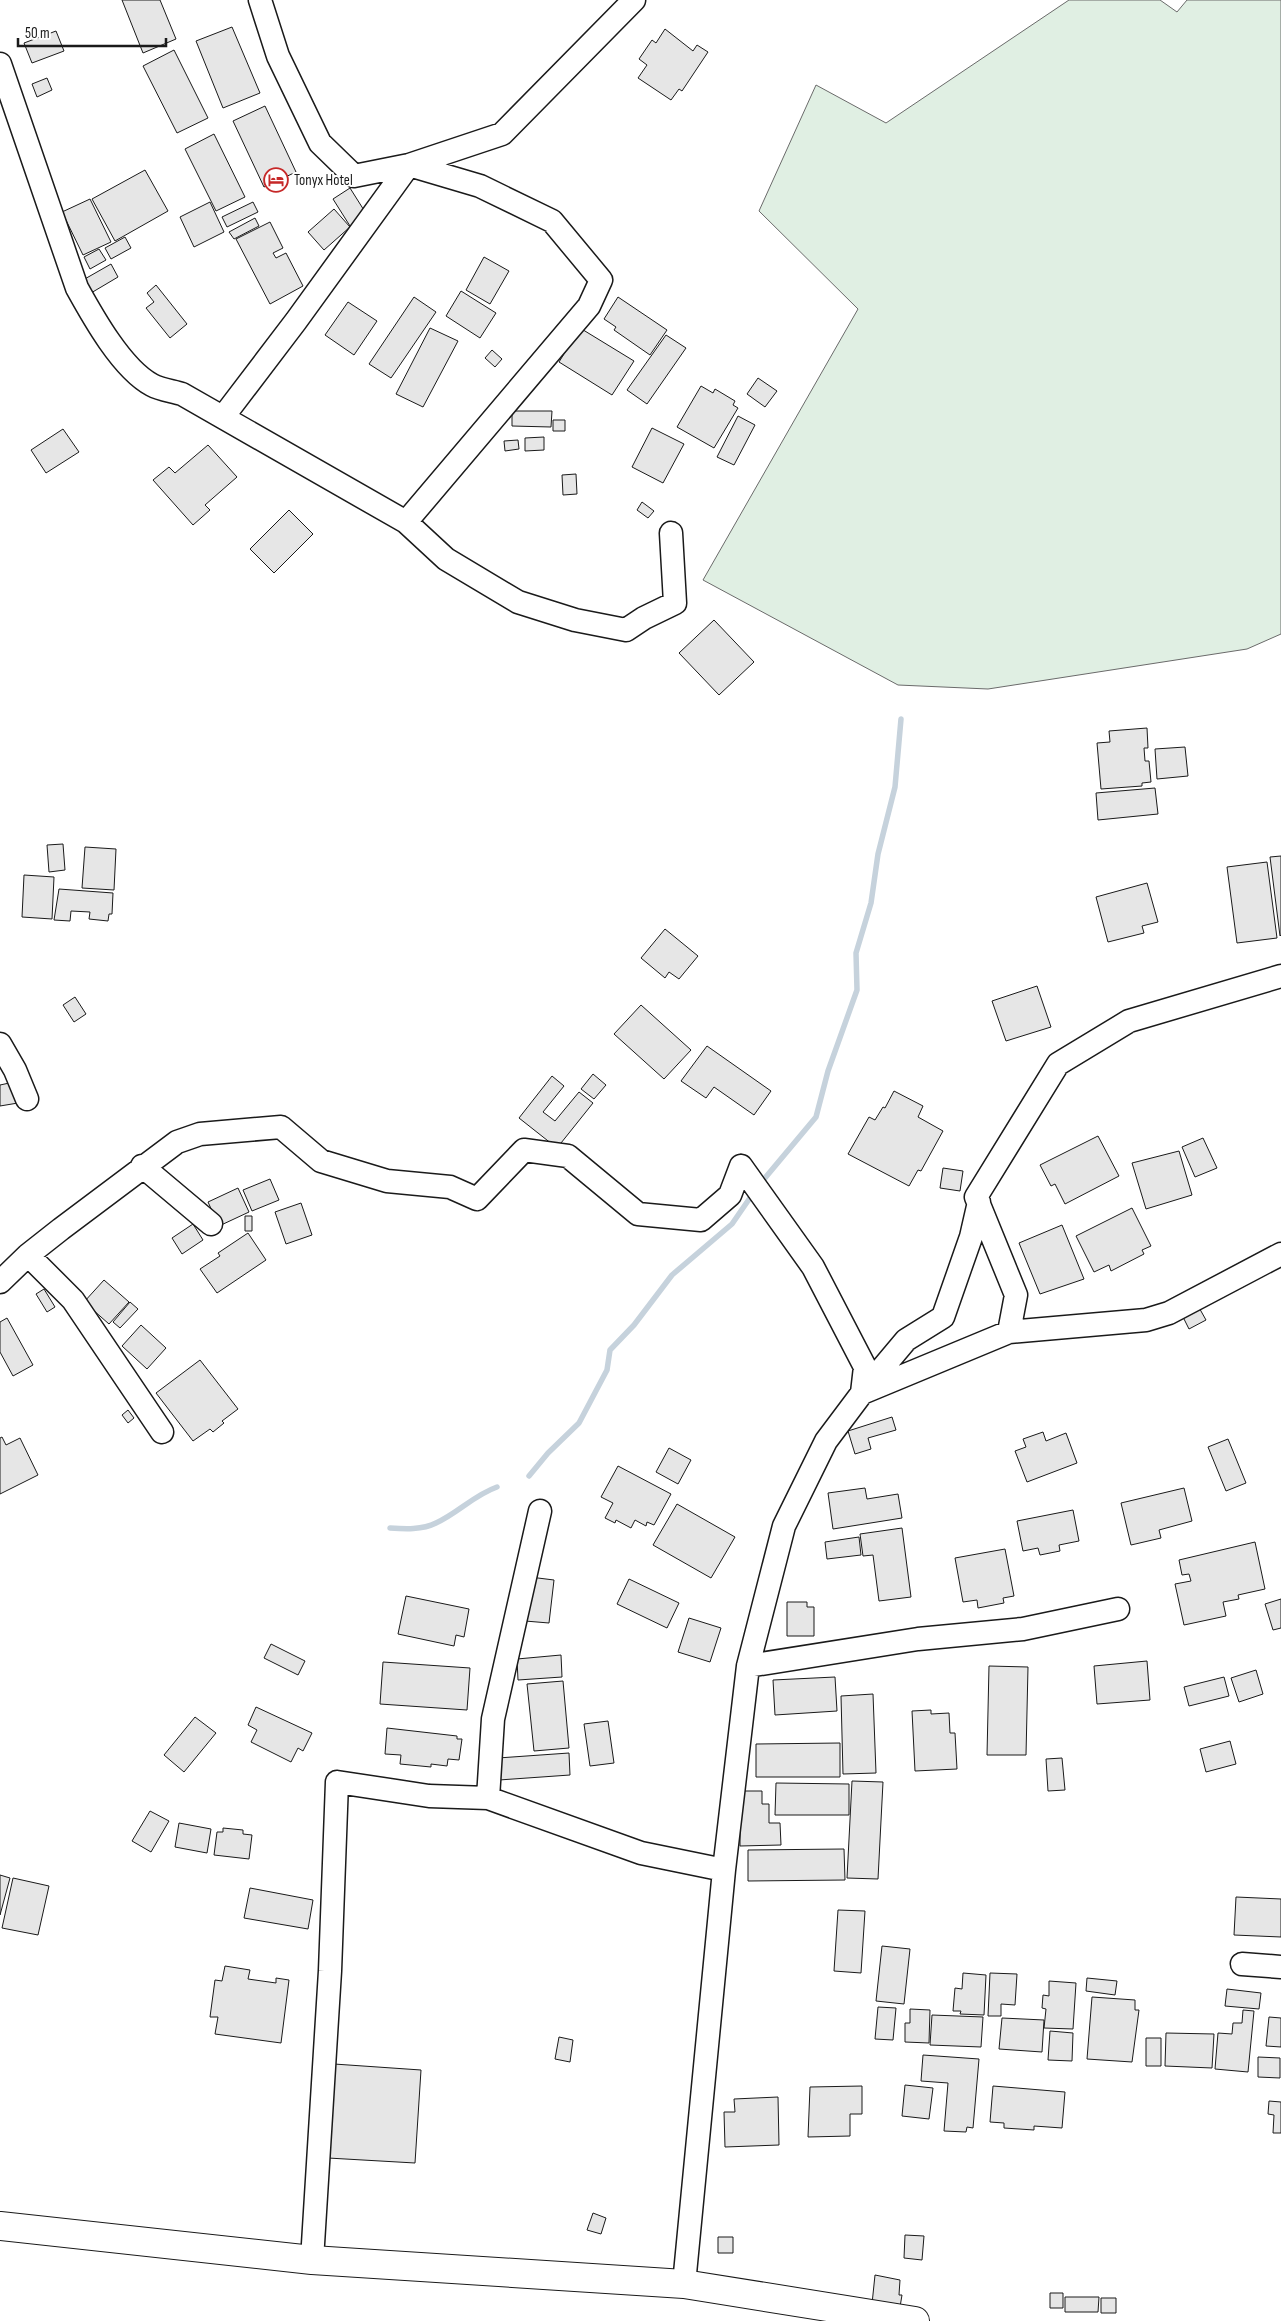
<svg xmlns="http://www.w3.org/2000/svg" width="1281" height="2321" font-family="'Sofia Sans Condensed',sans-serif">
	<rect width="100%" height="100%" fill="#fff"/>
	<path fill="#e0efe3" stroke="#6a6a6a" d="M 1069,0 L 1160,0 L 1177,12 L 1187,0 L 1281,0 L 1281,634 L 1247,649 L 988,689 L 898,685 L 703,580 L 858,309 L 759,211 L 816,85 L 886,123 Z"/>
	<g fill="none" stroke-linecap="round" stroke-linejoin="round">
		<path stroke="#c6d2dc" stroke-width="5.5" d="M 760,1184 L 816,1117 L 828,1071 L 857,990 L 856,953 L 871,903 L 878,854 L 895,787 L 901,719
			M 529,1476 L 548,1453 L 579,1423 L 607,1370 L 610,1350 L 634,1325 L 672,1275 L 732,1224 L 754,1192
			M 390,1528 C 405,1529 422,1530 436,1523 C 458,1513 474,1495 497,1487"/>
	</g>
	<path fill="#e6e6e6" stroke="#1a1a1a" d="M 122,0 L 160,0 L 176,39 L 143,53 Z
		M 232,27 L 260,93 L 223,108 L 196,41 Z
		M 665,29 L 693,51 L 697,45 L 708,52 L 682,91 L 679,89 L 671,100 L 638,78 L 647,65 L 639,59 L 652,40 L 656,43 Z
		M 56,31 L 64,51 L 32,63 L 24,43 Z
		M 174,50 L 208,118 L 177,133 L 143,66 Z
		M 47,78 L 52,90 L 37,97 L 32,84 Z
		M 265,106 L 296,172 L 264,187 L 233,121 Z
		M 214,134 L 245,197 L 216,211 L 185,149 Z
		M 145,170 L 168,211 L 115,241 L 92,199 Z
		M 350,188 L 367,215 L 350,226 L 333,199 Z
		M 90,199 L 111,242 L 83,255 L 62,212 Z
		M 210,202 L 224,232 L 194,247 L 180,217 Z
		M 253,202 L 258,212 L 227,227 L 222,217 Z
		M 334,209 L 350,227 L 324,250 L 308,232 Z
		M 255,218 L 259,226 L 234,239 L 229,232 Z
		M 270,222 L 283,248 L 273,253 L 276,258 L 286,253 L 303,286 L 270,304 L 236,239 Z
		M 125,237 L 131,248 L 111,259 L 105,248 Z
		M 99,249 L 106,260 L 90,269 L 84,257 Z
		M 484,257 L 509,271 L 490,304 L 466,290 Z
		M 111,264 L 118,277 L 91,293 L 83,280 Z
		M 156,285 L 187,324 L 170,338 L 146,308 L 154,302 L 147,293 Z
		M 461,291 L 496,313 L 480,338 L 446,316 Z
		M 414,297 L 436,312 L 391,378 L 369,364 Z
		M 618,297 L 667,330 L 650,355 L 614,330 L 616,327 L 604,319 Z
		M 348,302 L 377,321 L 354,355 L 325,335 Z
		M 430,328 L 458,341 L 423,407 L 396,394 Z
		M 580,328 L 634,361 L 612,395 L 559,362 Z
		M 666,335 L 686,348 L 647,404 L 627,390 Z
		M 492,350 L 502,359 L 495,367 L 485,358 Z
		M 758,378 L 777,391 L 765,407 L 747,394 Z
		M 701,386 L 713,393 L 715,389 L 735,401 L 733,405 L 738,408 L 714,448 L 677,427 Z
		M 512,411 L 552,411 L 551,427 L 512,426 Z
		M 738,416 L 755,425 L 734,465 L 717,457 Z
		M 553,420 L 565,420 L 565,431 L 553,431 Z
		M 652,428 L 684,444 L 663,483 L 632,467 Z
		M 63,429 L 79,452 L 46,473 L 31,450 Z
		M 544,437 L 544,450 L 525,451 L 525,438 Z
		M 518,440 L 519,449 L 505,451 L 504,441 Z
		M 208,445 L 237,477 L 205,505 L 210,510 L 193,525 L 153,480 L 169,467 L 175,473 Z
		M 576,474 L 577,494 L 563,495 L 562,475 Z
		M 642,502 L 654,511 L 648,518 L 637,510 Z
		M 289,510 L 313,534 L 274,573 L 250,549 Z
		M 714,620 L 754,662 L 719,695 L 679,653 Z
		M 1147,728 L 1148,748 L 1144,748 L 1145,761 L 1149,761 L 1151,782 L 1142,783 L 1142,786 L 1101,789 L 1097,743 L 1110,742 L 1109,731 Z
		M 1185,747 L 1188,776 L 1157,779 L 1155,749 Z
		M 1155,788 L 1158,814 L 1098,820 L 1096,793 Z
		M 63,844 L 65,870 L 49,872 L 47,845 Z
		M 85,847 L 116,849 L 114,890 L 82,888 Z
		M 1281,856 L 1281,935 L 1280,936 L 1270,857 Z
		M 1267,862 L 1277,938 L 1237,943 L 1227,867 Z
		M 24,875 L 54,877 L 52,919 L 22,917 Z
		M 1147,883 L 1158,922 L 1142,926 L 1144,933 L 1108,942 L 1096,897 Z
		M 59,889 L 113,893 L 112,914 L 109,914 L 108,921 L 89,919 L 90,912 L 71,911 L 70,921 L 54,920 Z
		M 665,929 L 698,956 L 679,979 L 669,972 L 665,978 L 641,958 Z
		M 1037,986 L 1051,1027 L 1006,1041 L 992,1001 Z
		M 75,997 L 86,1014 L 74,1022 L 63,1005 Z
		M 641,1005 L 691,1050 L 664,1079 L 614,1034 Z
		M 707,1046 L 771,1091 L 754,1115 L 714,1087 L 706,1098 L 681,1081 Z
		M 593,1074 L 606,1085 L 594,1099 L 581,1089 Z
		M 552,1076 L 564,1086 L 543,1112 L 555,1121 L 579,1092 L 593,1103 L 557,1148 L 519,1118 Z
		M 14,1082 L 18,1103 L 0,1106 L 0,1085 Z
		M 894,1091 L 923,1106 L 918,1117 L 943,1131 L 921,1171 L 918,1170 L 909,1186 L 848,1154 L 869,1117 L 875,1120 L 883,1107 L 885,1108 Z
		M 1098,1136 L 1119,1176 L 1065,1204 L 1055,1184 L 1051,1186 L 1040,1165 Z
		M 1203,1138 L 1217,1168 L 1195,1177 L 1182,1147 Z
		M 1179,1151 L 1192,1195 L 1146,1209 L 1132,1163 Z
		M 943,1168 L 963,1171 L 960,1191 L 940,1188 Z
		M 270,1179 L 279,1200 L 252,1211 L 243,1190 Z
		M 238,1188 L 249,1212 L 219,1226 L 208,1202 Z
		M 301,1203 L 312,1235 L 286,1244 L 275,1212 Z
		M 1132,1208 L 1151,1246 L 1142,1250 L 1144,1254 L 1111,1271 L 1109,1265 L 1094,1272 L 1076,1236 Z
		M 245,1216 L 252,1216 L 252,1231 L 245,1231 Z
		M 193,1224 L 203,1240 L 182,1254 L 172,1238 Z
		M 1062,1225 L 1084,1279 L 1040,1294 L 1019,1243 Z
		M 248,1233 L 266,1260 L 217,1293 L 200,1269 L 220,1256 L 218,1253 Z
		M 104,1280 L 129,1302 L 109,1324 L 84,1302 Z
		M 44,1289 L 55,1307 L 47,1312 L 36,1294 Z
		M 130,1302 L 138,1309 L 120,1328 L 113,1322 Z
		M 1197,1304 L 1206,1320 L 1189,1329 L 1181,1313 Z
		M 7,1318 L 33,1365 L 13,1376 L 0,1352 L 0,1322 Z
		M 141,1325 L 166,1348 L 147,1369 L 122,1346 Z
		M 200,1360 L 238,1409 L 222,1421 L 224,1423 L 213,1432 L 210,1429 L 193,1441 L 156,1393 Z
		M 128,1410 L 134,1418 L 128,1423 L 122,1415 Z
		M 892,1417 L 896,1430 L 868,1438 L 871,1449 L 855,1454 L 848,1431 Z
		M 1043,1432 L 1046,1441 L 1066,1433 L 1077,1463 L 1027,1482 L 1015,1451 L 1026,1447 L 1023,1439 Z
		M 2,1437 L 6,1445 L 20,1438 L 38,1475 L 0,1494 L 0,1438 Z
		M 1228,1439 L 1246,1483 L 1226,1491 L 1208,1447 Z
		M 669,1448 L 691,1460 L 678,1484 L 656,1472 Z
		M 618,1466 L 671,1494 L 654,1525 L 647,1522 L 646,1526 L 635,1520 L 631,1528 L 616,1520 L 615,1523 L 605,1518 L 613,1503 L 601,1497 Z
		M 865,1488 L 867,1499 L 898,1494 L 902,1518 L 833,1529 L 828,1493 Z
		M 1184,1488 L 1192,1521 L 1159,1530 L 1161,1538 L 1131,1545 L 1121,1503 Z
		M 677,1504 L 735,1537 L 711,1578 L 653,1545 Z
		M 1073,1510 L 1079,1541 L 1059,1545 L 1060,1551 L 1040,1555 L 1038,1548 L 1023,1551 L 1017,1521 Z
		M 902,1528 L 911,1597 L 879,1601 L 873,1555 L 863,1556 L 860,1534 Z
		M 859,1537 L 861,1555 L 827,1559 L 825,1542 Z
		M 1255,1542 L 1265,1589 L 1238,1595 L 1239,1599 L 1223,1602 L 1226,1616 L 1184,1625 L 1175,1584 L 1191,1581 L 1189,1574 L 1182,1575 L 1179,1560 Z
		M 1005,1549 L 1014,1596 L 1003,1598 L 1004,1603 L 978,1608 L 977,1600 L 963,1602 L 955,1558 Z
		M 530,1577 L 554,1580 L 549,1623 L 525,1621 Z
		M 629,1579 L 679,1603 L 667,1628 L 617,1604 Z
		M 406,1596 L 469,1609 L 464,1637 L 456,1635 L 454,1646 L 398,1634 Z
		M 1281,1599 L 1281,1628 L 1273,1630 L 1265,1604 Z
		M 787,1602 L 807,1602 L 807,1607 L 814,1607 L 814,1636 L 787,1636 Z
		M 689,1618 L 721,1628 L 710,1662 L 678,1652 Z
		M 271,1644 L 305,1661 L 298,1675 L 264,1658 Z
		M 561,1655 L 562,1677 L 518,1680 L 517,1659 Z
		M 1147,1661 L 1150,1700 L 1097,1704 L 1094,1666 Z
		M 383,1662 L 470,1668 L 467,1710 L 380,1704 Z
		M 989,1666 L 1028,1667 L 1026,1755 L 987,1755 Z
		M 1256,1670 L 1263,1694 L 1239,1702 L 1231,1678 Z
		M 835,1677 L 837,1711 L 775,1715 L 773,1680 Z
		M 1224,1677 L 1229,1696 L 1189,1706 L 1184,1687 Z
		M 563,1681 L 569,1748 L 534,1751 L 527,1684 Z
		M 873,1694 L 876,1773 L 843,1774 L 841,1696 Z
		M 256,1707 L 312,1733 L 303,1751 L 298,1748 L 291,1762 L 251,1742 L 257,1730 L 248,1725 Z
		M 931,1710 L 931,1714 L 949,1713 L 950,1733 L 955,1733 L 957,1769 L 915,1771 L 912,1711 Z
		M 195,1717 L 216,1733 L 184,1772 L 164,1755 Z
		M 608,1721 L 614,1763 L 590,1766 L 584,1724 Z
		M 387,1728 L 457,1736 L 457,1739 L 462,1739 L 459,1760 L 448,1759 L 447,1766 L 431,1764 L 431,1767 L 400,1764 L 401,1755 L 385,1754 Z
		M 1230,1741 L 1236,1764 L 1206,1772 L 1200,1749 Z
		M 840,1743 L 840,1777 L 756,1777 L 756,1744 Z
		M 569,1753 L 570,1775 L 499,1780 L 498,1758 Z
		M 1062,1758 L 1065,1790 L 1048,1791 L 1046,1759 Z
		M 852,1781 L 883,1782 L 878,1879 L 847,1878 Z
		M 776,1783 L 849,1784 L 849,1815 L 775,1815 Z
		M 740,1791 L 762,1791 L 762,1804 L 769,1804 L 769,1823 L 780,1823 L 781,1845 L 740,1846 Z
		M 150,1811 L 169,1821 L 151,1852 L 132,1841 Z
		M 179,1823 L 211,1829 L 207,1853 L 175,1847 Z
		M 223,1828 L 243,1830 L 243,1834 L 252,1835 L 249,1859 L 214,1855 L 217,1832 L 223,1832 Z
		M 844,1849 L 845,1880 L 748,1881 L 748,1850 Z
		M 0,1875 L 10,1878 L 0,1915 Z
		M 13,1878 L 49,1886 L 38,1935 L 2,1928 Z
		M 250,1888 L 313,1900 L 308,1929 L 244,1918 Z
		M 1236,1897 L 1281,1899 L 1281,1937 L 1234,1935 Z
		M 838,1910 L 865,1911 L 861,1973 L 834,1971 Z
		M 882,1946 L 910,1949 L 904,2004 L 876,2001 Z
		M 225,1966 L 250,1970 L 248,1979 L 276,1983 L 276,1978 L 289,1980 L 281,2043 L 215,2034 L 218,2017 L 210,2017 L 215,1980 L 222,1981 Z
		M 963,1973 L 986,1975 L 984,2015 L 960,2014 L 961,2011 L 953,2011 L 955,1988 L 962,1989 Z
		M 990,1973 L 1017,1974 L 1015,2005 L 1001,2004 L 1001,2016 L 988,2016 Z
		M 1087,1978 L 1117,1981 L 1115,1995 L 1086,1991 Z
		M 1049,1981 L 1076,1983 L 1073,2029 L 1044,2028 L 1046,2009 L 1042,2008 L 1043,1995 L 1049,1996 Z
		M 1227,1989 L 1261,1993 L 1259,2009 L 1225,2006 Z
		M 1092,1997 L 1135,2000 L 1135,2010 L 1139,2010 L 1132,2062 L 1087,2059 Z
		M 878,2007 L 896,2008 L 893,2040 L 875,2039 Z
		M 910,2009 L 930,2010 L 929,2043 L 905,2042 L 905,2023 L 910,2023 Z
		M 1243,2010 L 1254,2011 L 1248,2072 L 1215,2069 L 1218,2033 L 1232,2034 L 1233,2023 L 1242,2023 Z
		M 932,2015 L 983,2017 L 981,2047 L 930,2045 Z
		M 1269,2017 L 1281,2018 L 1281,2047 L 1266,2046 Z
		M 1002,2018 L 1044,2020 L 1042,2052 L 999,2049 Z
		M 1050,2031 L 1073,2033 L 1072,2061 L 1048,2060 Z
		M 1166,2033 L 1214,2034 L 1212,2068 L 1165,2066 Z
		M 559,2037 L 573,2040 L 570,2062 L 555,2059 Z
		M 1146,2038 L 1161,2038 L 1161,2066 L 1146,2066 Z
		M 923,2055 L 979,2059 L 973,2128 L 967,2127 L 966,2132 L 944,2131 L 948,2083 L 921,2081 Z
		M 1258,2057 L 1280,2058 L 1280,2078 L 1258,2077 Z
		M 334,2064 L 421,2070 L 415,2163 L 328,2158 Z
		M 905,2085 L 933,2088 L 929,2119 L 902,2116 Z
		M 862,2086 L 862,2114 L 850,2114 L 850,2136 L 808,2137 L 810,2087 Z
		M 993,2086 L 1065,2092 L 1062,2128 L 1034,2126 L 1034,2130 L 1004,2128 L 1004,2123 L 990,2122 Z
		M 778,2097 L 779,2145 L 725,2147 L 724,2112 L 735,2112 L 734,2099 Z
		M 1269,2101 L 1281,2102 L 1281,2133 L 1273,2133 L 1274,2115 L 1268,2114 Z
		M 593,2213 L 606,2218 L 601,2234 L 587,2230 Z
		M 905,2235 L 924,2236 L 922,2260 L 904,2258 Z
		M 718,2237 L 733,2237 L 733,2253 L 718,2253 Z
		M 875,2275 L 900,2280 L 899,2295 L 902,2295 L 900,2307 L 872,2304 Z
		M 1050,2293 L 1063,2293 L 1063,2308 L 1050,2308 Z
		M 1065,2297 L 1099,2297 L 1098,2312 L 1065,2312 Z
		M 1101,2298 L 1116,2298 L 1116,2313 L 1101,2313 Z"/>
	<g fill="none" stroke-linecap="round" stroke-linejoin="round">
		<g stroke="#1a1a1a" stroke-width="25">
			<path id="minor" d="M 260,0 L 278,56 L 320,143 L 354,176 L 409,165 L 502,134 L 634,0
				M 0,64 L 77,288 C 93,317 122,369 152,385 C 161,390 173,391 182,394 L 406,522 L 589,306 L 601,280 L 552,221 L 480,186 L 409,165
				M 223,417 L 296,321 L 409,165
				M 406,522 L 446,559 L 518,602 L 575,620 L 626,630 L 644,618 L 675,603 L 671,533
				M 0,1044 L 15,1070 L 27,1099
				M 142,1166 L 211,1224
				M 741,1166 L 813,1267 L 865,1367 L 862,1393
				M 28,1255 L 73,1300 L 162,1432
				M 0,1282 L 28,1255 L 61,1229 L 177,1142 L 200,1134 L 281,1127 L 321,1161 L 387,1181 L 450,1187 L 477,1199 L 524,1150 L 568,1156 L 638,1214 L 701,1220 L 730,1195 L 741,1166
				M 1009,1332 L 1146,1320 L 1169,1313 L 1281,1254
				M 864,1390 L 906,1340 L 943,1317 L 971,1237 L 979,1202
				M 748,1666 L 918,1639 L 1023,1629 L 1118,1609
				M 488,1798 L 641,1853 L 724,1870
				M 1242,1964 L 1281,1967
				M 312,2260 L 330,1971 L 337,1782 L 429,1796 L 488,1798 L 493,1719 L 540,1511
				M 684,2284 L 724,1870 L 748,1666 L 784,1526 L 826,1441 L 862,1393 L 1009,1332 L 1016,1295 L 976,1197 L 1058,1064 L 1129,1021 L 1281,976"/>
		</g>
		<g stroke="#1a1a1a" stroke-width="30">
			<path id="major" d="M 0,2226 L 312,2260 L 684,2284 L 915,2321"/>
		</g>
		<use href="#minor" stroke="#fff" stroke-width="22"/>
		<use href="#major" stroke="#fff" stroke-width="28"/>
	</g>
	<defs>
		<g id="hotel-ring" transform="scale(1.25)"><circle r="9.5" fill="#fff" stroke="#c62828" stroke-width="1.5"/><path d="M-6-4.5h1.5V1H6V5H4.5V3h-9V5H-6ZM-4 0a1.8 1.8 0 1 1 3.6 0ZM.5 0V-2.5h3Q6-2.5 6 0Z" fill="#c62828"/></g>
	</defs>
	<g fill-rule="evenodd">
		<use href="#hotel-ring" x="276" y="180"/>
	</g>
	<g text-anchor="middle" dominant-baseline="central" stroke-width="4" stroke-linejoin="round" paint-order="stroke">
		<g font-size="15" fill="#1a1a1a" stroke="#fff" text-anchor="start">
			<text x="294" y="180">Tonyx Hotel</text>
		</g>
	</g>
	<path d="M18 38v8h148v-8" fill="none" stroke="#1a1a1a" stroke-width="2.5"/>
	<text x="25" y="38" font-size="15" fill="#1a1a1a" stroke="#ffffff" stroke-width="4" paint-order="stroke">50 m</text>
</svg>
